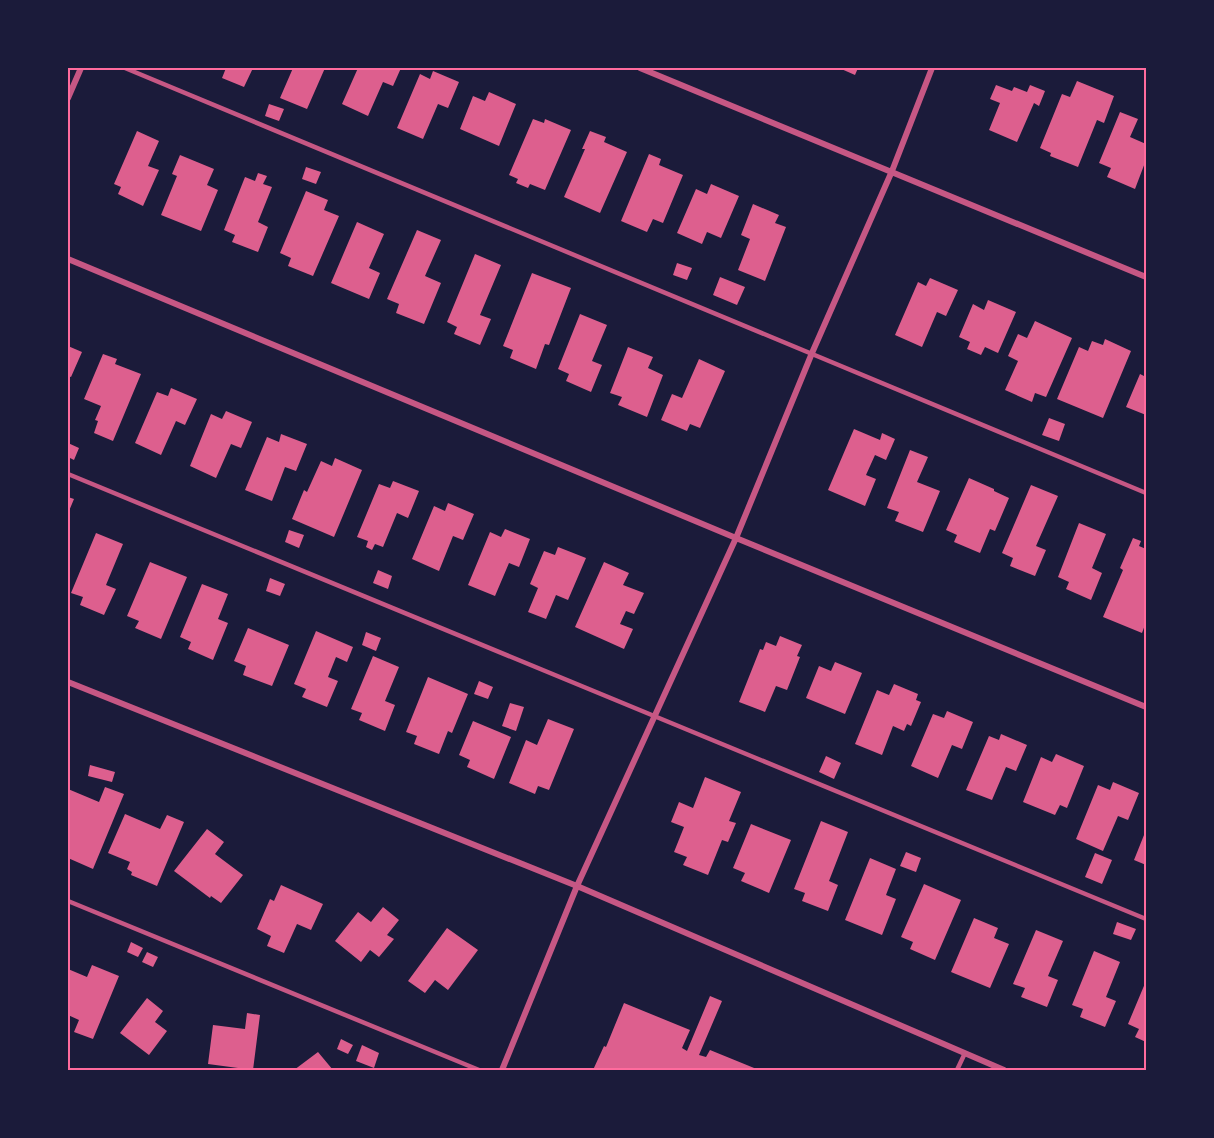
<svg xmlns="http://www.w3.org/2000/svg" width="1214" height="1138" font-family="Jost,sans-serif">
	<rect width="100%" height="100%" fill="#1b1b3a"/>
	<path fill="#dd5f8e" d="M 226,68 L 253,68 L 244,87 L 222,78 Z
		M 293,68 L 325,68 L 307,109 L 280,98 Z
		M 358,68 L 401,68 L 393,86 L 383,82 L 368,116 L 342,104 Z
		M 839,68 L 858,68 L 855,75 Z
		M 433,71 L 459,82 L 448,108 L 438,104 L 423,139 L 397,128 L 420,74 L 430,79 Z
		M 1077,81 L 1114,96 L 1104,123 L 1097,120 L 1078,167 L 1050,156 L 1051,153 L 1040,148 L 1062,94 L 1070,97 Z
		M 996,85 L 1012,91 L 1014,87 L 1027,92 L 1030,85 L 1045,91 L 1039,106 L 1034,103 L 1017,142 L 989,130 L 1000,103 L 990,99 Z
		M 489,92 L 516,104 L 499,146 L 460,129 L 473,96 L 485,101 Z
		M 269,104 L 284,109 L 279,121 L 265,116 Z
		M 1120,112 L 1138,119 L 1130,137 L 1146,144 L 1146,160 L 1135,189 L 1107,177 L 1111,168 L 1099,163 Z
		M 533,119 L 544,123 L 545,119 L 571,130 L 545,190 L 530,184 L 528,188 L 516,183 L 518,179 L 509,175 Z
		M 137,131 L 159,141 L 148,166 L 159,170 L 143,206 L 118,194 L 121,187 L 114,184 Z
		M 590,131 L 606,137 L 604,142 L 627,152 L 600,213 L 564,197 L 585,149 L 582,149 Z
		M 649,154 L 661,159 L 659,165 L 683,175 L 663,223 L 653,219 L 647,232 L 621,221 Z
		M 180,155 L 214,169 L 207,185 L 218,190 L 201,231 L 161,215 L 177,176 L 172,174 Z
		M 306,167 L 321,172 L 316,184 L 302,179 Z
		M 258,173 L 267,176 L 263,184 L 272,187 L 258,222 L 268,227 L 258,252 L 232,242 L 235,235 L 224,230 L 245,177 L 255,181 Z
		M 711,184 L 739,196 L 721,238 L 707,232 L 702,244 L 677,233 L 696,189 L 707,194 Z
		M 306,191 L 328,200 L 324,210 L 339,216 L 313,276 L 288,266 L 291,258 L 280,253 Z
		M 753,204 L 779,215 L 775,223 L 786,227 L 765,281 L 738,270 L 750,239 L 741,235 Z
		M 357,222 L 384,234 L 369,268 L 380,273 L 369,299 L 331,283 Z
		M 417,230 L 441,240 L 425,276 L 441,283 L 424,324 L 396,313 L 399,304 L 387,299 Z
		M 475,254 L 501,265 L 480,315 L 491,319 L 480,345 L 454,334 L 457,327 L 447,322 Z
		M 677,263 L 692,268 L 687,280 L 673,275 Z
		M 532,273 L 571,288 L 549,345 L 545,344 L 536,369 L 510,358 L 513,350 L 503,346 Z
		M 720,277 L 745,287 L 737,305 L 713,295 Z
		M 930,278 L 958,290 L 946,316 L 937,312 L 922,347 L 895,335 L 918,282 L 926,286 Z
		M 988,300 L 1016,312 L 998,353 L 985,347 L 981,355 L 967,349 L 970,342 L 959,337 L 973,304 L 984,310 Z
		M 580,314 L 607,325 L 592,361 L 602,365 L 591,392 L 566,381 L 569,374 L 558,369 Z
		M 1035,321 L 1072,338 L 1046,397 L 1035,393 L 1032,402 L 1005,390 L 1018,361 L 1008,356 L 1018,334 L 1027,338 Z
		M 1105,339 L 1131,351 L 1103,418 L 1057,399 L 1079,347 L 1088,351 L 1092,341 L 1103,345 Z
		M 68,346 L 82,352 L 71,377 L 68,376 Z
		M 628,347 L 653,357 L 648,368 L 663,375 L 647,417 L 618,405 L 622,397 L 610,393 Z
		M 103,354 L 117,359 L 115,364 L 141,374 L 113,441 L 94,433 L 98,421 L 95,420 L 101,406 L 84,399 Z
		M 699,359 L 725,371 L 700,428 L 690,424 L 687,431 L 661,420 L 672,394 L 682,398 Z
		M 1140,374 L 1146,377 L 1146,415 L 1126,407 Z
		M 171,388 L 197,399 L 185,425 L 176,421 L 161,455 L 135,443 L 157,392 L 168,396 Z
		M 226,411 L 252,422 L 241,448 L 231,444 L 216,478 L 190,466 L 211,414 L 222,419 Z
		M 1049,418 L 1065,424 L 1059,441 L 1042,435 Z
		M 854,429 L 880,440 L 882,433 L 895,439 L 886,460 L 875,455 L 866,475 L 876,479 L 865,506 L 828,490 Z
		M 281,434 L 307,444 L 296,471 L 285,467 L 272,501 L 245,490 L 267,437 L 279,442 Z
		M 68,443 L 79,448 L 74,460 L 68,457 Z
		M 910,450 L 928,457 L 917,482 L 940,491 L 923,532 L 895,521 L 899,512 L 887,508 Z
		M 335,458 L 362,470 L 334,537 L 292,519 L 304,490 L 307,492 L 321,461 L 332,466 Z
		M 969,478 L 994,489 L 994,491 L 1009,498 L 995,531 L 990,529 L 980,553 L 954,542 L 957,535 L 946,530 Z
		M 393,481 L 419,491 L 408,518 L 397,513 L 383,547 L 375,544 L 372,550 L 366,547 L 368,541 L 357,537 L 379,484 L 390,488 Z
		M 1031,485 L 1058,496 L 1036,546 L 1046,550 L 1035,576 L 1010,566 L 1013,558 L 1002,553 Z
		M 68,497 L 74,499 L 69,511 L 68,511 Z
		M 448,503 L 474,514 L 463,540 L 453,536 L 439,571 L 412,559 L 434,506 L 445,511 Z
		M 1079,523 L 1106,534 L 1092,568 L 1102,573 L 1091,600 L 1066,589 L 1069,582 L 1058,577 Z
		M 505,529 L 530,539 L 519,567 L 509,563 L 495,596 L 468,585 L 490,532 L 501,537 Z
		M 289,530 L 304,535 L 299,548 L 285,542 Z
		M 96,533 L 123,544 L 106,585 L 116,589 L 104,615 L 80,605 L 83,597 L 71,593 Z
		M 1133,538 L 1141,541 L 1139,546 L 1146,549 L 1146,622 L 1142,633 L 1103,617 L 1123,570 L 1120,568 Z
		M 558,547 L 586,558 L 568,600 L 556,595 L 546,619 L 528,612 L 538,588 L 530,584 L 544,551 L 555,555 Z
		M 150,562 L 187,577 L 161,639 L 135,628 L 139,621 L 127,616 Z
		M 604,562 L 629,573 L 623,585 L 644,593 L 634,614 L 626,611 L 620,624 L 633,629 L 624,649 L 575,627 Z
		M 378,570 L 392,576 L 388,589 L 373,583 Z
		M 270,578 L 285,584 L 280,596 L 266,591 Z
		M 202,584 L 228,594 L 218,619 L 228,623 L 213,660 L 188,649 L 191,642 L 180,637 Z
		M 248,628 L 289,645 L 272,686 L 243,675 L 246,666 L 234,661 Z
		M 316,631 L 353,647 L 347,662 L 336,657 L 328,677 L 338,681 L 327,707 L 302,697 L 306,689 L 294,684 Z
		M 366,632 L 381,638 L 376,651 L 362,645 Z
		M 780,636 L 802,645 L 797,656 L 800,657 L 787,690 L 776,686 L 765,712 L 739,702 L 760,649 L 763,650 L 766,642 L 776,646 Z
		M 373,656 L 399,667 L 385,701 L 395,705 L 385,731 L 359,720 L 362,713 L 351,709 Z
		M 835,662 L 862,673 L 845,714 L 806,698 L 819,666 L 831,671 Z
		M 428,677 L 468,694 L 452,733 L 448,731 L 439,754 L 414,744 L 417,736 L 406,732 Z
		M 479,681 L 493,687 L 488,699 L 474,694 Z
		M 894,684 L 918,694 L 916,700 L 921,702 L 911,726 L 907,724 L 904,731 L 893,726 L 882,755 L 855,744 L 877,690 L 889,695 Z
		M 510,703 L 524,707 L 516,731 L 502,726 Z
		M 947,711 L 973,722 L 962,749 L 952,745 L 938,778 L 911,766 L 933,714 L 944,718 Z
		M 548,719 L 574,729 L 549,790 L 538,786 L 535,794 L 509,783 L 526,740 L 537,745 Z
		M 473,721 L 511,737 L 494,779 L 467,767 L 470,760 L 459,755 Z
		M 1001,734 L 1027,745 L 1016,771 L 1006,767 L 992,800 L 966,790 L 989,736 L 999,740 Z
		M 1056,754 L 1084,766 L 1067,808 L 1060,805 L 1055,815 L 1023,802 L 1041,757 L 1052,762 Z
		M 826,756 L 841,763 L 834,779 L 819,772 Z
		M 90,765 L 115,772 L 112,782 L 88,776 Z
		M 705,777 L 741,792 L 729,821 L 736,823 L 728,842 L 722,840 L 708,875 L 683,865 L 687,857 L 674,852 L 684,827 L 671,822 L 679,802 L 693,808 Z
		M 1113,782 L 1139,793 L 1128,820 L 1118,816 L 1103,851 L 1076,839 L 1098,785 L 1110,790 Z
		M 105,787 L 124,794 L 93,869 L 68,858 L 68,789 L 99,802 Z
		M 125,814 L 160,829 L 167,815 L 184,822 L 157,886 L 131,875 L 132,872 L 127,869 L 130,862 L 108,853 Z
		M 821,821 L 848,832 L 829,881 L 838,885 L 828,911 L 802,901 L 805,893 L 794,889 Z
		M 751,824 L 791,840 L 769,893 L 741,881 L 745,873 L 733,868 Z
		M 207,829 L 224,842 L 215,854 L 243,875 L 221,903 L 211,896 L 210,898 L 174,871 Z
		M 1146,830 L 1146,865 L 1134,860 Z
		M 906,852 L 921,858 L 916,872 L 900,866 Z
		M 1095,853 L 1112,860 L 1102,884 L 1085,877 Z
		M 870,858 L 896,869 L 886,895 L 896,899 L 882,935 L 845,920 Z
		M 924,884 L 961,900 L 935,960 L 910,949 L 913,942 L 901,937 Z
		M 281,885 L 323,904 L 311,930 L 297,924 L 284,953 L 267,946 L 271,936 L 257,929 L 270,899 L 274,901 Z
		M 383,907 L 399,920 L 387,935 L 394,939 L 379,957 L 370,950 L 361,962 L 335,941 L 358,912 L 371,922 Z
		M 974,918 L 998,928 L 994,938 L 1009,944 L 990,988 L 951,972 Z
		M 1117,922 L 1136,929 L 1131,940 L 1113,934 Z
		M 447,928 L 478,950 L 448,990 L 435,980 L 425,993 L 408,981 Z
		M 1036,930 L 1063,941 L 1048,976 L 1058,980 L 1047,1007 L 1021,997 L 1025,988 L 1013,984 Z
		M 131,942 L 143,948 L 138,957 L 127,952 Z
		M 1094,951 L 1120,962 L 1106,997 L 1116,1001 L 1105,1027 L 1080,1017 L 1083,1009 L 1072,1005 Z
		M 147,952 L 158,957 L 153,967 L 142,962 Z
		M 92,965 L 119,976 L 93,1039 L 74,1032 L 79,1020 L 68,1015 L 68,969 L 87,977 Z
		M 1146,981 L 1146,1042 L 1135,1037 L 1139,1029 L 1128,1024 Z
		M 710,996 L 722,1001 L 699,1055 L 706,1057 L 710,1050 L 759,1070 L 593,1070 L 604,1046 L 606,1047 L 624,1003 L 690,1030 L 682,1048 L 687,1051 Z
		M 147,998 L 163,1011 L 155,1022 L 167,1031 L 149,1055 L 120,1033 Z
		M 247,1013 L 260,1015 L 253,1070 L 208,1064 L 213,1025 L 245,1029 Z
		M 341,1039 L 353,1045 L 348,1054 L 337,1049 Z
		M 362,1045 L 379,1053 L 374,1068 L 356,1061 Z
		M 318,1052 L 333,1070 L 294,1070 Z"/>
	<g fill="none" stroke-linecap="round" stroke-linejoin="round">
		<path stroke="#c65784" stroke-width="4.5" d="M 125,68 L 1146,493
			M 68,474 L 1146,919
			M 68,901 L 479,1070
			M 957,1070 L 965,1053"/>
		<path stroke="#c65784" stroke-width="6" d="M 640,68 L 1146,277
			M 68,98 L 81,68
			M 68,259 L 736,538 L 1146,707
			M 68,682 L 577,886 L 1004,1070
			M 502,1070 L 577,886 L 736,538 L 812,353 L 892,171 L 932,68"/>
	</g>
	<rect width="1214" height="1138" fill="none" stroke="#1b1b3a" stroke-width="138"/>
	<rect x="69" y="69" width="1076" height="1000" fill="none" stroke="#ff6b9d" stroke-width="2"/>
</svg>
